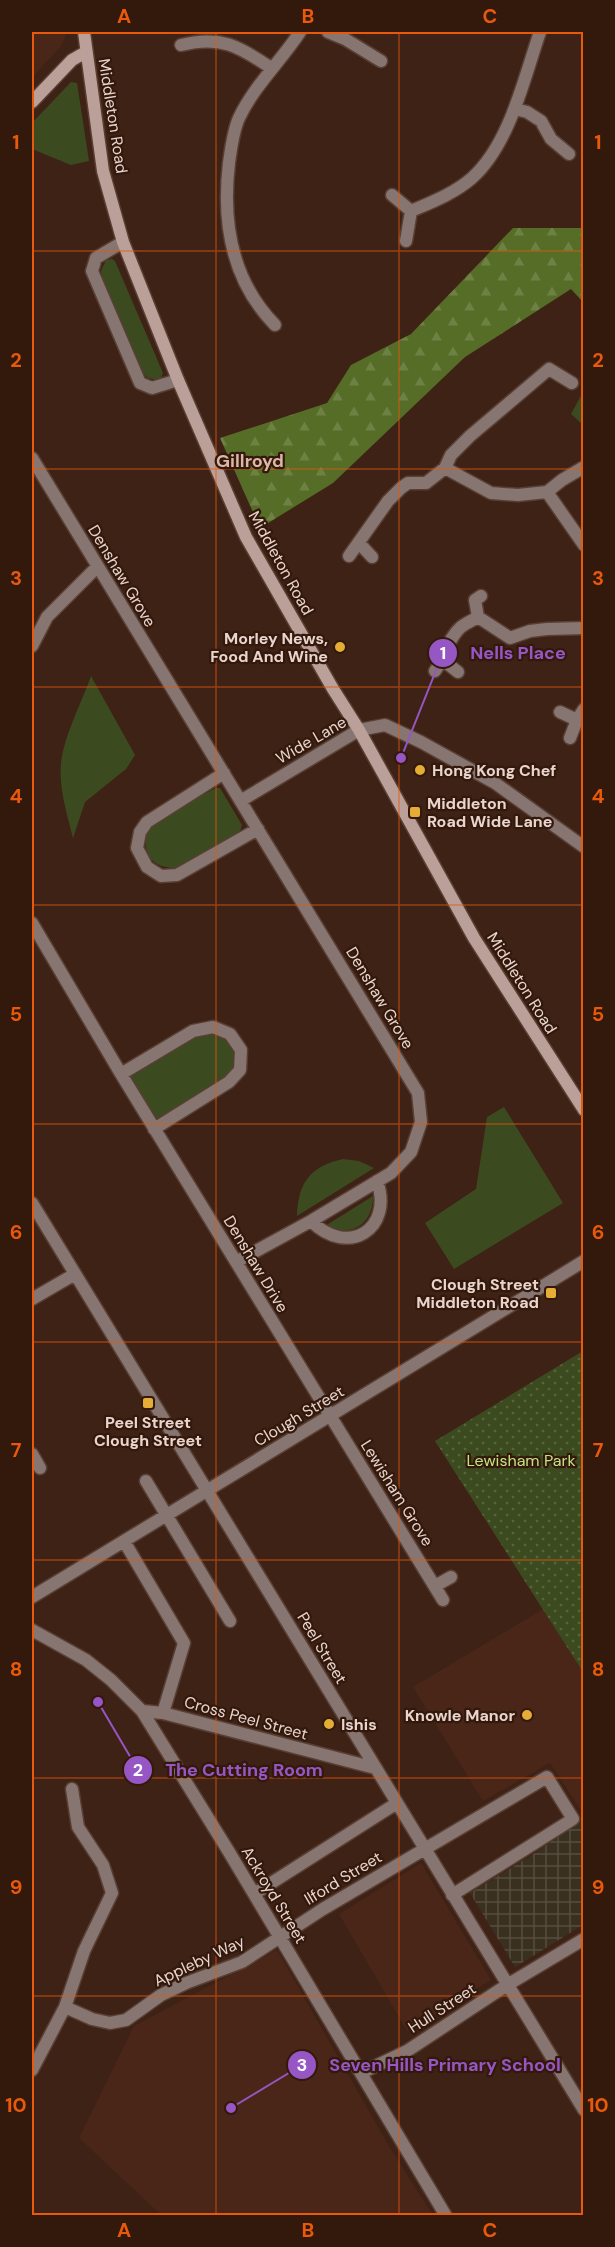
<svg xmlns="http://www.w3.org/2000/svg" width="615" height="2247" font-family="'DM Sans',sans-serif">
	<defs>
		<pattern id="industrial-grid" width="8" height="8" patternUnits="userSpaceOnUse" patternTransform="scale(1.5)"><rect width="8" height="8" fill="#3a3020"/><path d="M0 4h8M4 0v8" fill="none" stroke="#564d3f"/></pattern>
		<pattern id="forest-firs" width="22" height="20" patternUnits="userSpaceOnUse" patternTransform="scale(1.5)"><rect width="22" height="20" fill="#556d26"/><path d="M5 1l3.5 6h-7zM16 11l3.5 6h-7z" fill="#6d8144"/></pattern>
		<pattern id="park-dots" width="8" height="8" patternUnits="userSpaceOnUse" patternTransform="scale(1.5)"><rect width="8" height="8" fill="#3c4b1f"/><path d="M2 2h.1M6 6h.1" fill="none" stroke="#58643e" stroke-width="1.8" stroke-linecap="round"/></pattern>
	</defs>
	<rect width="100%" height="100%" fill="#3e2216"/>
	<path fill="#492617" d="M 32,32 L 67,32 L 62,45 L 32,78 Z
		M 543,1609 L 583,1672 L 583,1807 L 580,1809 L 550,1763 L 483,1801 L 413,1687 Z
		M 421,1863 L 491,1980 L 407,2031 L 339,1914 Z
		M 277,1950 L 390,2148 L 433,2215 L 161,2215 L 79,2138 L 134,2026 Z"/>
	<path fill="url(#industrial-grid)" d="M 583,1819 L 583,1925 L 515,1967 L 470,1893 L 532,1855 Z"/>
	<path fill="#3c4b1f" d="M 71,82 L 77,83 L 89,161 L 71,165 L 32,149 L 32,123 Z
		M 112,259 L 115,261 L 163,373 L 161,378 L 158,380 L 148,378 L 144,374 L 102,278 L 101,271 L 106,260 Z
		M 583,392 L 583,425 L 571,414 Z
		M 91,676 L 135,755 L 126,769 L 85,802 L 73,838 C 66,810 56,780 63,751 C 69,726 82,701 91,676 Z
		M 216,788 L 220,788 L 242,825 L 240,831 L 177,868 C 166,868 155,866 149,856 C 144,847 144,833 152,825 C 161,815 201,796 216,788 Z
		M 193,1031 L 230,1034 L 240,1070 L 154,1129 L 121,1074 Z
		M 504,1107 L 563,1203 L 454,1269 L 425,1223 L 476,1189 L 487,1117 Z
		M 343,1159 L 359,1161 L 374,1168 L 297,1216 C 298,1182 311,1166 343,1159 Z
		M 373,1196 C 373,1225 351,1238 325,1226 Z"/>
	<path fill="url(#forest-firs)" d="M 513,228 L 583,228 L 583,302 L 571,289 L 465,357 L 333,483 L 260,528 L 220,438 L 327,403 L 351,365 L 411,334 Z"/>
	<path fill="url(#park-dots)" d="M 583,1351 L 583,1672 L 435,1441 Z"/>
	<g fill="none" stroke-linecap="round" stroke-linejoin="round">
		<g stroke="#593f33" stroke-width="15">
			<path id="street" d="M 328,32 L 345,39 L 381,61
				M 181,45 C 220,35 239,46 271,68
				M 515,109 L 527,112 L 541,121 L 551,139 L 569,154
				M 392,195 L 411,211
				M 406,241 L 411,211 C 432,202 455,193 472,178 C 510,144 524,78 540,32
				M 123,242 L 96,258 L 92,271 L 140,383 L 152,388 L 178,380
				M 275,325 C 232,281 222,222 229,163 C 231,149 233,131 239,118 C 254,86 281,61 300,32
				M 32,458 L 418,1093 L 421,1122 L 411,1152 L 391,1173 L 311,1221 L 236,1262
				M 445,468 L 491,493 L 518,495 L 547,492 L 562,480 L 584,467
				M 547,492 L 584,545
				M 360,544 L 372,557
				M 349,556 L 388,501 L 401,488 L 408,483 L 426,483 L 445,468 L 451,455 L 470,436 L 549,369 L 572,383
				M 478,617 L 475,600 L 481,596
				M 32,646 L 47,617 L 97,567
				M 443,660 L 458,672
				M 435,671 C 445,657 448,638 461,627 C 466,623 473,620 478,617 L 510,638 L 530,631 L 547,629 L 584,628
				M 560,712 L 577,720
				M 570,738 L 577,720 L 584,709
				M 224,773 L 147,822 L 140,832 L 137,848 L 147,867 L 161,876 L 177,875 L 258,829
				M 242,800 L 359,730 L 385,725 L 421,742 L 495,783 L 584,847
				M 32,923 L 121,1074 L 443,1600
				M 121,1074 L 193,1031 L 213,1027 L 230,1034 L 241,1050 L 240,1070 L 229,1082 L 154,1129
				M 32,1203 L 584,2110
				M 311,1221 C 348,1258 394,1229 377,1181
				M 32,1299 L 75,1274
				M 32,1454 L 40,1468
				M 146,1481 L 230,1621
				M 124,1541 L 184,1643 L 163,1713
				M 435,1586 L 451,1577
				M 32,1597 L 584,1261
				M 32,1630 L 86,1660 L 111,1680 L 142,1711 L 229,1852 L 446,2216
				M 142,1711 L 163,1713 L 375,1768
				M 254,1894 L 397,1803
				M 65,2007 L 92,2019 L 110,2023 L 126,2020 L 161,1995 L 186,1983 L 242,1962 L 323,1909 L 547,1777 L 573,1819 L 452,1895
				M 32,2070 L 65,2007 L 84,1951 L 112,1893 L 103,1865 L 78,1827 L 72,1789
				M 361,2073 L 407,2051 L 507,1985 L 584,1939"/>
		</g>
		<g stroke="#593f33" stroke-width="15">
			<path id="secondary" d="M 84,32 L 103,171 L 123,242 L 178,380 L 246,537 L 333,689 L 359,730 L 474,938 L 584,1110
				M 32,102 L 72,60 L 86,52"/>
		</g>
		<use href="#street" stroke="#867571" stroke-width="12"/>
		<use href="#secondary" stroke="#baa099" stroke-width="12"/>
	</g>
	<path fill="none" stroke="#e8590c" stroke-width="1.5" stroke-opacity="0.55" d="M 216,32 L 216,2216M 399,32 L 399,2216M 32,251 L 584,251M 32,469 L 584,469M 32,687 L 584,687M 32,905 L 584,905M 32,1124 L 584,1124M 32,1342 L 584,1342M 32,1560 L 584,1560M 32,1778 L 584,1778M 32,1996 L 584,1996"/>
	<g fill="#e5ad35" stroke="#33180c" stroke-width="2">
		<circle cx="340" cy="647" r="6"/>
		<circle cx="420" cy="770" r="6"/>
		<rect x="409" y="806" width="12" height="12" rx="3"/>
		<rect x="545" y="1287" width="12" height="12" rx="3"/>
		<rect x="142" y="1397" width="12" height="12" rx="3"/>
		<circle cx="527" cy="1715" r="6"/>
		<circle cx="329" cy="1724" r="6"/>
	</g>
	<g text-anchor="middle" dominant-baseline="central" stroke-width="4.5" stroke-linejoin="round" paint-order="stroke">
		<g font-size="16" fill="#e9d5ce" stroke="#33180c">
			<text transform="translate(113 116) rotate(81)">Middleton Road</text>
			<text transform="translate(281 563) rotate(61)">Middleton Road</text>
			<text transform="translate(122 576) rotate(59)">Denshaw Grove</text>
			<text transform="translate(311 740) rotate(-30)">Wide Lane</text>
			<text transform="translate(522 983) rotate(58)">Middleton Road</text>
			<text transform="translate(380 998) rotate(59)">Denshaw Grove</text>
			<text transform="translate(256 1264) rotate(59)">Denshaw Drive</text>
			<text transform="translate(299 1416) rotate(-31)">Clough Street</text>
			<text transform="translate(397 1493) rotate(58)">Lewisham Grove</text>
			<text transform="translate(322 1648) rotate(59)">Peel Street</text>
			<text transform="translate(246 1718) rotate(15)">Cross Peel Street</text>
			<text transform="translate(343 1878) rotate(-31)">Ilford Street</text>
			<text transform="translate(274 1895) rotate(59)">Ackroyd Street</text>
			<text transform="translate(199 1961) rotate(-25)">Appleby Way</text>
			<text transform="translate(442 2008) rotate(-33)">Hull Street</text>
		</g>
		<g font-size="16" font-weight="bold" fill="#e9d5ce" stroke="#33180c" text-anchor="end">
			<text x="328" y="638">Morley News,<tspan x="328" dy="18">Food And Wine</tspan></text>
			<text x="432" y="770" text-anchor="start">Hong Kong Chef</text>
			<text x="427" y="803" text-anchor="start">Middleton<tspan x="427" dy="18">Road Wide Lane</tspan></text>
			<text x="539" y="1284">Clough Street<tspan x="539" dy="18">Middleton Road</tspan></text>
			<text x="148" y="1422" text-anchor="middle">Peel Street<tspan x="148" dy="18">Clough Street</tspan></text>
			<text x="515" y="1715">Knowle Manor</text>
			<text x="341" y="1724" text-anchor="start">Ishis</text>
		</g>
		<g font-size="16" fill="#c0e482" stroke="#33180c">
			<text x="521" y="1460">Lewisham Park</text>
		</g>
		<g font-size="18" font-weight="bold" fill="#dcb6a7" stroke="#33180c">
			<text x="250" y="461">Gillroyd</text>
		</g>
	</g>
	<path fill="none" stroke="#9656c3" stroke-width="2" d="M401 758L443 653M98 1702L138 1770M231 2108L302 2065"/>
	<g fill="#9656c3" stroke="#33180c" stroke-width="2">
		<circle cx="401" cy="758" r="6"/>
		<circle cx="98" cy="1702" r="6"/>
		<circle cx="231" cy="2108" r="6"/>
		<circle cx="443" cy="653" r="15"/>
		<circle cx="138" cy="1770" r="15"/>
		<circle cx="302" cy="2065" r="15"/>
	</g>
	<g font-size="18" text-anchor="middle" font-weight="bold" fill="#fff">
		<text x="443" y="659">1</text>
		<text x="138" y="1776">2</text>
		<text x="302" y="2071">3</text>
	</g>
	<g font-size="18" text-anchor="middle" font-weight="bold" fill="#9656c3" stroke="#33180c" stroke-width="4.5" stroke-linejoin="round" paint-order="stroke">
		<text x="518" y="659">Nells Place</text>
		<text x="244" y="1776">The Cutting Room</text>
		<text x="445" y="2071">Seven Hills Primary School</text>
	</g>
	<rect width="615" height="2247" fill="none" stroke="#33180c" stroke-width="66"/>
	<rect x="33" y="33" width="549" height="2181" fill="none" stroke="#e8590c" stroke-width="2"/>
	<g font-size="20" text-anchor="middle" font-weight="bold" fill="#e8590c">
		<text x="124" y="23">A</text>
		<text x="308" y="23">B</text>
		<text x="490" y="23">C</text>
		<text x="16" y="149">1</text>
		<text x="598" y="149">1</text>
		<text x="16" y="367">2</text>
		<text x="598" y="367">2</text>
		<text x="16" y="585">3</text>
		<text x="598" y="585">3</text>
		<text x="16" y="803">4</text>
		<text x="598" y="803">4</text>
		<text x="16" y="1021">5</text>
		<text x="598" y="1021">5</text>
		<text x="16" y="1239">6</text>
		<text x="598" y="1239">6</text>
		<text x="16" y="1457">7</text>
		<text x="598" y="1457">7</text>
		<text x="16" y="1676">8</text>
		<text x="598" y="1676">8</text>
		<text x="16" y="1894">9</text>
		<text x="598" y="1894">9</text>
		<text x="16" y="2112">10</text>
		<text x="598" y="2112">10</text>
		<text x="124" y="2237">A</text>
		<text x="308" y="2237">B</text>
		<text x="490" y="2237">C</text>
	</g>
</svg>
